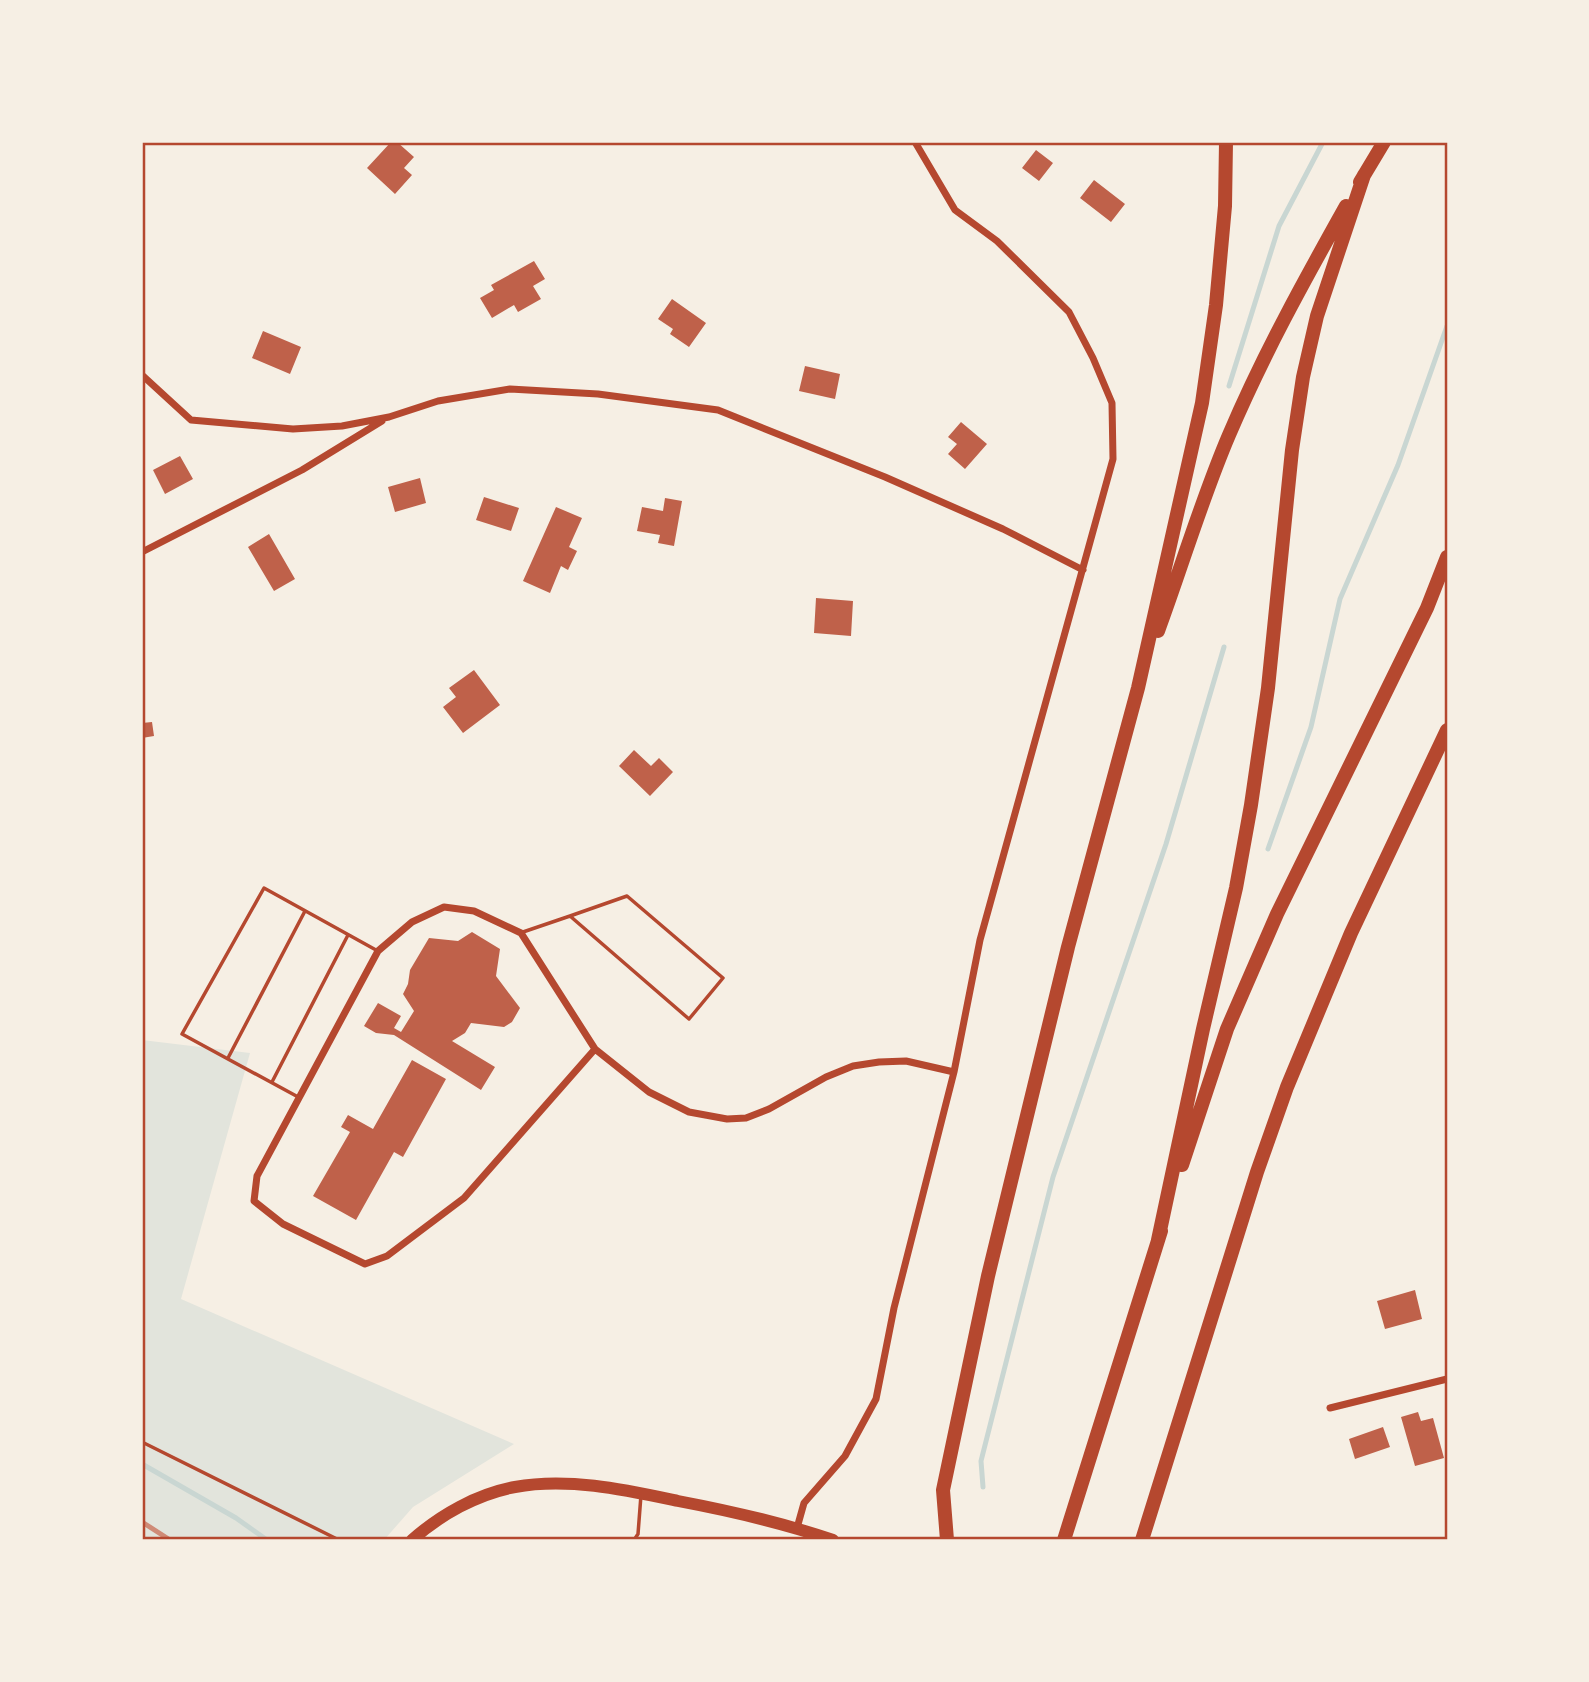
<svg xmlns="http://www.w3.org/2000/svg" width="1589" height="1682" font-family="'Times New Roman',serif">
	<rect width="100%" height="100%" fill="#f6efe4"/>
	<path fill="#e2e4dc" d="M 142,1040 L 250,1053 L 181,1299 L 514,1444 L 413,1507 L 384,1540 L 142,1540 Z"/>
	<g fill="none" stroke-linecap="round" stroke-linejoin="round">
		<path stroke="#c9d6d2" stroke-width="5" d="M 1229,386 L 1279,226 L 1323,142
			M 1268,849 L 1311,727 L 1340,599 L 1398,465 L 1447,326
			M 142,1464 L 236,1518 L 267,1540
			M 983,1487 L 981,1461 L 1053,1177 L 1166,844 L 1224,647"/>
	</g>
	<path fill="#bf614a" d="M 391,142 L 397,142 L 414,157 L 404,168 L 412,175 L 395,194 L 367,168 Z
		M 1036,150 L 1053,163 L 1039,181 L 1022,168 Z
		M 1094,180 L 1125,204 L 1111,222 L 1080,198 Z
		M 534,261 L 545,279 L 533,286 L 541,299 L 518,312 L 514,305 L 492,318 L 480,298 L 494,290 L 491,285 Z
		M 672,299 L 706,323 L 689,347 L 670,334 L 673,329 L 658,319 Z
		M 263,331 L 301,347 L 290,374 L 252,358 Z
		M 805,366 L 840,374 L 835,399 L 799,391 Z
		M 961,422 L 987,444 L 965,469 L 948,454 L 957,444 L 948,437 Z
		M 180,456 L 193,479 L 165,494 L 153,470 Z
		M 420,478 L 426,503 L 395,512 L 388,487 Z
		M 484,497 L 519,508 L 511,531 L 476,520 Z
		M 665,498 L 682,501 L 674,546 L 658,543 L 660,535 L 637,531 L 642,507 L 663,511 Z
		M 556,507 L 582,518 L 569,547 L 577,551 L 568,570 L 561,566 L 550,593 L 523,581 Z
		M 269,534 L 295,579 L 274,591 L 248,547 Z
		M 816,598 L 853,601 L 851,636 L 814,633 Z
		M 474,670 L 500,705 L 463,733 L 443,707 L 456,697 L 449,688 Z
		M 152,722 L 154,736 L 142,738 L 142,723 Z
		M 634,750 L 651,766 L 659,758 L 673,772 L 650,796 L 619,766 Z
		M 472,932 L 500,949 L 496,976 L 520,1008 L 512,1022 L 504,1027 L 471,1023 L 465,1033 L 452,1041 L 495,1067 L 481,1090 L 394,1035 L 376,1033 L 364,1026 L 378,1003 L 401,1016 L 394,1028 L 401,1032 L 414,1011 L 403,994 L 408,984 L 410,970 L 429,938 L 458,941 Z
		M 412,1060 L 446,1079 L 403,1157 L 394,1152 L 356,1220 L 313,1196 L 350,1132 L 341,1127 L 348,1115 L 373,1129 Z
		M 1415,1290 L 1422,1319 L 1385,1329 L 1377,1301 Z
		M 1418,1412 L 1421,1421 L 1433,1418 L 1444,1458 L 1415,1466 L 1401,1417 Z
		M 1383,1427 L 1390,1447 L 1355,1459 L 1349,1439 Z"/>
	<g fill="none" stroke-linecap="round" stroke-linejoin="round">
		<path stroke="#b5482f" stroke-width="3.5" d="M 523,932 L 570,916 L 689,1019 L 723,978 L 627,896 L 570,916
			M 228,1058 L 305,911
			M 272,1082 L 348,935
			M 300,1098 L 182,1034 L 264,888 L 376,950
			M 142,1442 L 339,1540
			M 634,1540 L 638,1534 L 641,1495"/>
		<path stroke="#b5482f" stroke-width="7" d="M 142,375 L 191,420 L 293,429 L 342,426 L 389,417 L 438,401 L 510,389 L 598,394 L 718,410 L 885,477 L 1003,529 L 1083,570
			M 142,552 L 302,470 L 382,421
			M 595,1049 L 464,1198 L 387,1256 L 365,1264 L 283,1224 L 254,1201 L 257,1176 L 378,951 L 412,922 L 444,907 L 474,911 L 521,933 L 595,1049 L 649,1092 L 689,1112 L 727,1119 L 746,1118 L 769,1109 L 826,1077 L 853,1066 L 879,1062 L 906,1061 L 954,1072
			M 1330,1408 L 1447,1379
			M 797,1528 L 804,1503 L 845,1456 L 876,1399 L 894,1308 L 954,1072 L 980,940 L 1113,459 L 1112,403 L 1093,358 L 1069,312 L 997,241 L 955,210 L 915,142"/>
		<path stroke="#b5482f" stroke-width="12" d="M 412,1540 C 440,1515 477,1494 515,1487 C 568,1477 626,1490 678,1501 C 731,1511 783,1523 833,1540"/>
		<path stroke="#b5482f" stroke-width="14" d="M 1360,182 L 1384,142
			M 1158,631 C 1182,566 1202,498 1229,435 C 1263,355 1304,281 1346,206
			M 1182,1165 L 1227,1029 L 1277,914 L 1427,608 L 1447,557
			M 1158,1240 L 1203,1029 L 1236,888 L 1251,805 L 1268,688 L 1292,450 L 1303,377 L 1317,316 L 1364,175
			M 947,1540 L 943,1490 L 988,1276 L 1068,947 L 1138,688 L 1202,403 L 1216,305 L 1225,206 L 1226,142
			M 1064,1540 L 1161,1231
			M 1142,1540 L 1257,1172 L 1287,1087 L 1351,933 L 1447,730"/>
		<path stroke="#cf8b77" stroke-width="5" d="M 142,1522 L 170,1540"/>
	</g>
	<rect width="1589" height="1682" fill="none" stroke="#f6efe4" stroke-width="287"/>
	<rect x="144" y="144" width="1302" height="1394" fill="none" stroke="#b5482f" stroke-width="2.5"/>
</svg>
